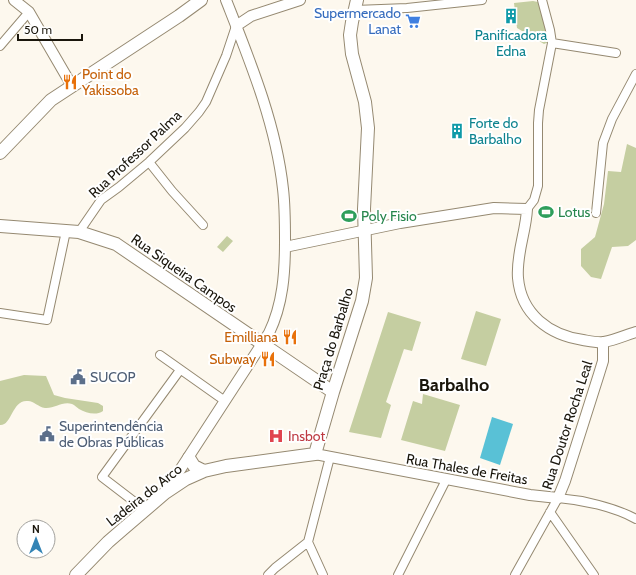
<svg xmlns="http://www.w3.org/2000/svg" width="636" height="575" font-family="Cabin,sans-serif">
	<rect width="100%" height="100%" fill="#fdf8ee"/>
	<path fill="#c5cea1" d="M 533,1 L 538,2 L 542,9 L 549,42 L 544,44 L 517,28 L 514,3 Z
		M 627,144 L 636,148 L 636,240 L 628,246 L 612,247 L 601,279 L 591,277 L 581,266 L 581,249 L 595,237 L 604,204 L 608,171 L 621,172 Z
		M 227,236 L 233,241 L 223,252 L 217,247 Z
		M 476,311 L 501,319 L 486,366 L 461,359 Z
		M 388,312 L 421,322 L 412,351 L 404,349 L 386,402 L 391,405 L 381,438 L 349,432 Z
		M 24,375 L 46,376 L 54,395 L 65,398 L 98,403 L 103,406 L 103,411 C 96,416 86,413 79,409 C 76,407 75,405 72,404 C 62,401 54,409 45,408 C 38,407 34,401 28,401 C 12,399 12,426 0,425 L 0,381 Z
		M 423,394 L 460,405 L 445,451 L 401,440 L 413,401 L 422,404 Z"/>
	<path fill="#59c1d6" d="M 492,417 L 513,424 L 500,465 L 480,458 Z"/>
	<g fill="none" stroke-linecap="round" stroke-linejoin="round">
		<g stroke="#958971" stroke-width="10">
			<path id="minor" d="M 355,10 L 407,8 L 482,0
				M 552,43 L 616,53
				M 0,46 L 29,12
				M 149,162 L 172,191 L 203,225
				M 527,209 L 534,200 L 538,186 L 538,123 L 539,110 L 552,43 L 550,30 L 542,0
				M 596,213 L 603,143 L 612,119 L 636,74
				M 79,232 L 101,200 L 119,187 L 149,162 L 185,128 L 199,112 L 206,102 L 226,56 L 236,26
				M 0,313 L 47,320 L 66,231
				M 160,355 L 225,401
				M 145,510 L 102,477 L 180,370
				M 550,512 L 594,575
				M 308,542 L 330,457
				M 308,542 L 323,575
				M 268,575 L 275,568 L 308,542
				M 398,575 L 446,480
				M 515,575 L 558,498 C 583,500 614,507 636,519"/>
		</g>
		<g stroke="#958971" stroke-width="12">
			<path id="tertiary" d="M 14,0 L 29,12 L 72,86
				M 236,26 L 251,16 L 300,0
				M 285,247 L 400,223 L 494,208 L 527,209 C 526,232 516,254 518,278 C 521,314 549,335 583,340 C 589,341 598,343 604,342 C 615,340 626,335 636,332
				M 315,454 L 530,495 L 558,498 L 565,481 L 599,374 L 603,361 L 603,342
				M 167,490 L 269,333 C 283,304 285,273 285,241 C 285,224 285,206 283,189 C 276,124 250,61 226,0"/>
		</g>
		<g stroke="#958971" stroke-width="14">
			<path id="secondary" d="M 0,153 L 51,100 L 179,16 L 201,0
				M 0,226 L 79,232 L 116,244 L 333,392
				M 189,458 L 194,466 L 204,471
				M 76,575 L 108,542 L 123,529 L 165,493 L 186,479 L 204,471 L 226,466 L 315,454 L 333,392 L 362,301 L 366,278 L 364,209 L 368,128 L 365,102 L 352,54 L 350,35 L 352,22 L 357,0"/>
		</g>
		<use href="#minor" stroke="#fff" stroke-width="8"/>
		<use href="#tertiary" stroke="#fff" stroke-width="10"/>
		<use href="#secondary" stroke="#fff" stroke-width="12"/>
	</g>
	<defs>
		<g id="building-bare" transform="scale(1.2)"><path d="M-4-6H4V6H1V3H-1V6H-4ZM-2.5-4.3h1.7v1.8h-1.7ZM.8-4.3h1.7v1.8H.8ZM-2.5-1h1.7V.8h-1.7ZM.8-1h1.7V.8H.8Z" fill="#0f9aa8" stroke="#fff" stroke-width="2.5" paint-order="stroke"/></g>
		<g id="supermarket-bare" transform="scale(1.2)"><path d="M-6-5.5h2.5l.6 2H6L4.5 2H-2.5L-4.4-4H-6ZM-1.5 3.2a1.3 1.3 0 1 0 .1 0ZM3 3.2a1.3 1.3 0 1 0 .1 0Z" fill="#3f7fe0" stroke="#fff" stroke-width="2.5" paint-order="stroke"/></g>
		<g id="restaurant-bare" transform="scale(1.2)"><path d="M-5-6h1v4h1v-4h1v4h1v-4h1v5L-1.5 .5V6h-2V.5L-5-1ZM5-6V6H3V1.5H1.5Q1.5-4 5-6Z" fill="#e8710a" stroke="#fff" stroke-width="2.5" paint-order="stroke"/></g>
		<g id="stadium-bare" transform="scale(1.2)"><path d="M0-5a6.5 5 0 1 0 0 10a6.5 5 0 1 0 0-10ZM-3.5-1.8h7v3.6h-7Z" fill="#2e9e5b" stroke="#fff" stroke-width="2.5" paint-order="stroke"/></g>
		<g id="civic-bare" transform="scale(1.2)"><path d="M-.6-6.5H3V-4.5H.6V-3L4-1V1h2V6H-6V1h2V-1L-.6-3ZM-1.2 2.5V6h2.4V2.5Z" fill="#5c6f8a" stroke="#fff" stroke-width="2.5" paint-order="stroke"/></g>
		<g id="hospital-bare" transform="scale(1.2)"><path d="M-5-5h3v3.5h4V-5h3V5h-3V1.5h-4V5h-3Z" fill="#e0444e" stroke="#fff" stroke-width="2.5" paint-order="stroke"/></g>
	</defs>
	<g fill-rule="evenodd">
		<use href="#building-bare" x="511" y="16"/>
		<use href="#supermarket-bare" x="413" y="21"/>
		<use href="#restaurant-bare" x="70" y="82"/>
		<use href="#building-bare" x="457" y="131"/>
		<use href="#stadium-bare" x="546" y="212"/>
		<use href="#stadium-bare" x="349" y="216"/>
		<use href="#restaurant-bare" x="290" y="337"/>
		<use href="#restaurant-bare" x="268" y="359"/>
		<use href="#civic-bare" x="78" y="377"/>
		<use href="#civic-bare" x="47" y="434"/>
		<use href="#hospital-bare" x="276" y="436"/>
	</g>
	<g text-anchor="middle" dominant-baseline="central" stroke-width="4" stroke-linejoin="round" paint-order="stroke">
		<g font-size="14" fill="#366cbe" stroke="#fff" text-anchor="end">
			<text x="401" y="13">Supermercado<tspan x="401" dy="16">Lanat</tspan></text>
		</g>
		<g font-size="14" fill="#0d838f" stroke="#fff">
			<text x="511" y="35">Panificadora<tspan x="511" dy="16">Edna</tspan></text>
			<text x="469" y="123" text-anchor="start">Forte do<tspan x="469" dy="16">Barbalho</tspan></text>
		</g>
		<g font-size="14" fill="#c56008" stroke="#fff" text-anchor="end">
			<text x="82" y="74" text-anchor="start">Point do<tspan x="82" dy="16">Yakissoba</tspan></text>
			<text x="278" y="337">Emilliana</text>
			<text x="256" y="359">Subway</text>
		</g>
		<g font-size="14" fill="#1a160c" stroke="#fff">
			<text transform="translate(135 154) rotate(-43)">Rua Professor Palma</text>
			<text transform="translate(184 273) rotate(35)">Rua Siqueira Campos</text>
			<text transform="translate(333 339) rotate(-73)">Praça do Barbalho</text>
			<text transform="translate(567 425) rotate(-72)">Rua Doutor Rocha Leal</text>
			<text transform="translate(467 469) rotate(10)">Rua Thales de Freitas</text>
			<text transform="translate(144 495) rotate(-38)">Ladeira do Arco</text>
		</g>
		<g font-size="14" fill="#27864d" stroke="#fff" text-anchor="start">
			<text x="558" y="212">Lotus</text>
			<text x="361" y="216">Poly Fisio</text>
		</g>
		<g font-size="14" fill="#4e5e75" stroke="#fff" text-anchor="start">
			<text x="90" y="377">SUCOP</text>
			<text x="59" y="426">Superintendência<tspan x="59" dy="16">de Obras Públicas</tspan></text>
		</g>
		<g font-size="14" fill="#be3a42" stroke="#fff" text-anchor="start">
			<text x="288" y="436">Insbot</text>
		</g>
		<g font-size="18" font-weight="bold" fill="#1a160c" stroke="#fff">
			<text x="454" y="385">Barbalho</text>
		</g>
	</g>
	<g transform="translate(36 539)"><circle r="19" fill="#ffffff" stroke="#a3a29e"/>
	<path d="M0-3L7 15L0 10L-7 15Z" fill="#3484b5"/>
	<text y="-6" font-size="11" font-weight="bold" text-anchor="middle" fill="#1a160c">N</text>
	</g>
	<path d="M18 34v6h64v-6" fill="none" stroke="#1a160c" stroke-width="2"/>
	<text x="24" y="34" font-size="12" fill="#1a160c" stroke="#ffffff" stroke-width="3" paint-order="stroke">50 m</text>
</svg>
